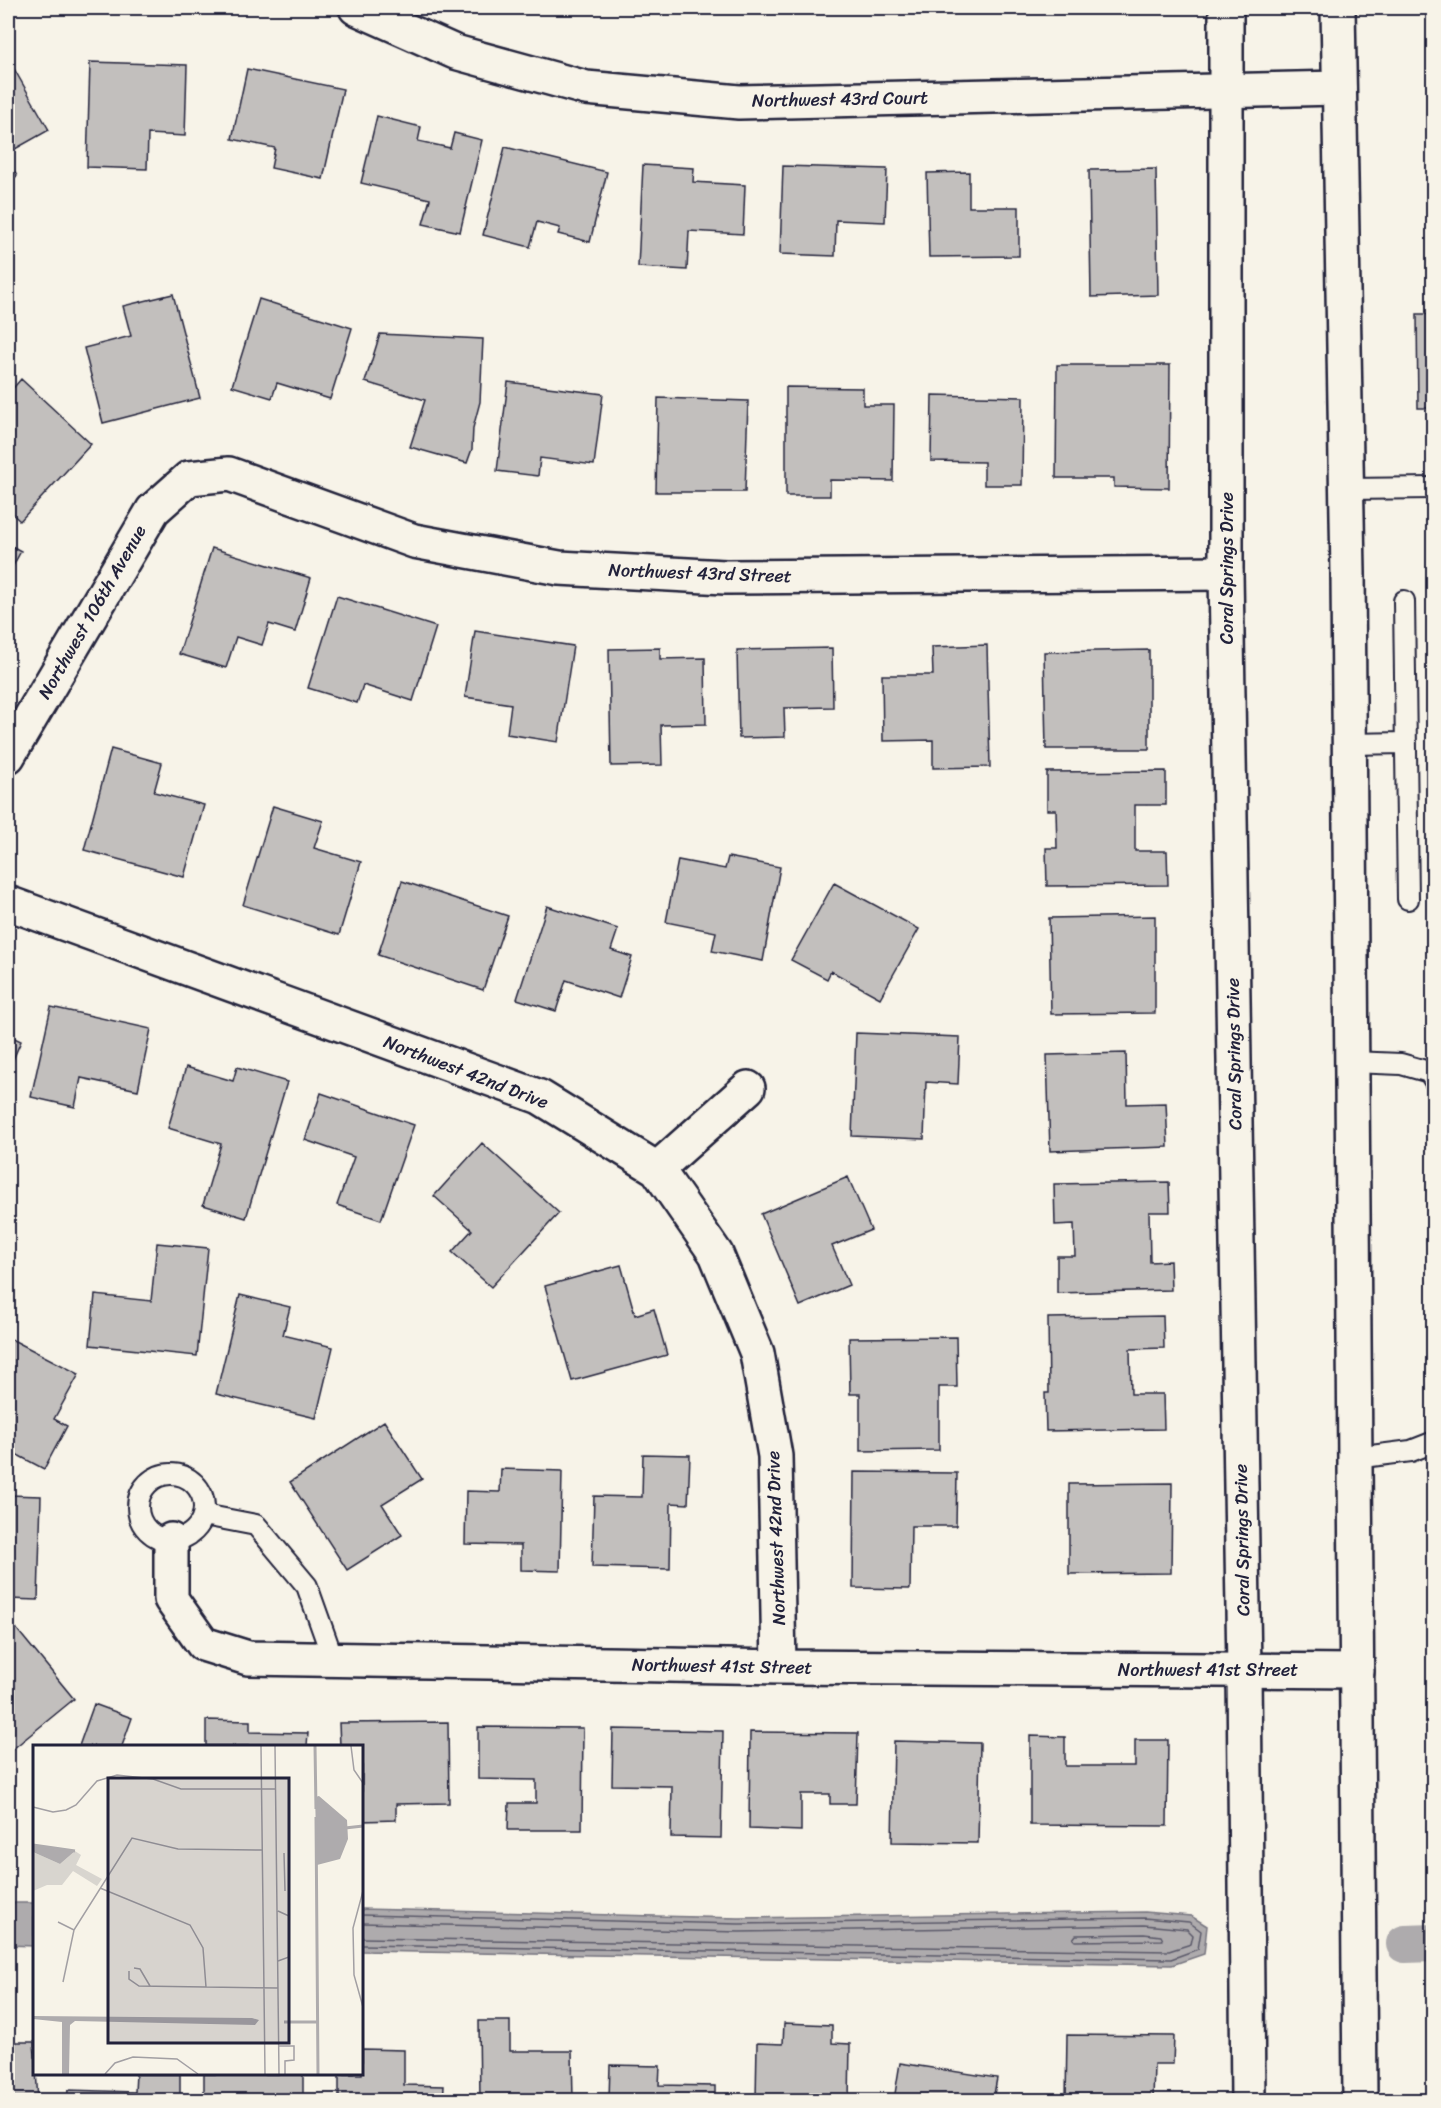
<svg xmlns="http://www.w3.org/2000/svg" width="1441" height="2108" font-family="Sriracha,sans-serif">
	<rect width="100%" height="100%" fill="#f7f3e8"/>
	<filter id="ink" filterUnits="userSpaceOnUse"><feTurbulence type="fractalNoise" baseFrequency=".0167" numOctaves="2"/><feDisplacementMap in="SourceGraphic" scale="12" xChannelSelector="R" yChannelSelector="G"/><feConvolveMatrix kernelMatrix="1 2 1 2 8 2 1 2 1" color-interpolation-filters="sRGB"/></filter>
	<g filter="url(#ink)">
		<path fill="#aeabad" stroke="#76747f" stroke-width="1.5" d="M 8,1903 L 34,1903 L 34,1946 L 8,1945 Z
			M 362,1909 L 739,1918 L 1145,1912 L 1191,1916 L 1207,1926 L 1204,1954 L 1172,1965 L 362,1951 Z"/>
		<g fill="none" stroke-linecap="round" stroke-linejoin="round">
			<path stroke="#5a5969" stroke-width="1.5" d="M 362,1915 L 739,1924 L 1144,1918 L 1189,1922 L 1201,1931 L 1198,1949 L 1171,1959 L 362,1945
				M 362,1923 L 739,1932 L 1144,1925 L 1187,1929 L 1193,1935 L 1191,1944 L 1169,1951 L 362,1938
				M 1144,1934 L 1161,1936 L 1163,1940 L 1075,1941 L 1073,1939 L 1076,1935 Z"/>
			<path stroke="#aeabad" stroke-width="38" d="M 1405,1944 L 1434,1943"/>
		</g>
		<path fill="#c2bfbd" stroke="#22223b" stroke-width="1.5" d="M 741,8 L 774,8 L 774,12 L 742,13 Z
			M 873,8 L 975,8 L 975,10 L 873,12 Z
			M 9,60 L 49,130 L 8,153 L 8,61 Z
			M 90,62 L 187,65 L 185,136 L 148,134 L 147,169 L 87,167 Z
			M 247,69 L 343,89 L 323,179 L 271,168 L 275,148 L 232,139 Z
			M 377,116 L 421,127 L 418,141 L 450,148 L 454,133 L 482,140 L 460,232 L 423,224 L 430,199 L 361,183 Z
			M 505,147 L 607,172 L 590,242 L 558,234 L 560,228 L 537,222 L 530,247 L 483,235 Z
			M 8,160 L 17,176 L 8,182 Z
			M 643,165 L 694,168 L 693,182 L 745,185 L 743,234 L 689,231 L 687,270 L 638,267 Z
			M 783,166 L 887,169 L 885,222 L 836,220 L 835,256 L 780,254 Z
			M 1156,169 L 1158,295 L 1091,297 L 1089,170 Z
			M 969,172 L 969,207 L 1019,207 L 1019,256 L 929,257 L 927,173 Z
			M 173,294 L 200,398 L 103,423 L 84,348 L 131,336 L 123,306 Z
			M 259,299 L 352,328 L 330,399 L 277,383 L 272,398 L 232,386 Z
			M 1417,314 L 1434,314 L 1434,408 L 1418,408 Z
			M 380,334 L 483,339 L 480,402 L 473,428 L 472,449 L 467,463 L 410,447 L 425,400 L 365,382 Z
			M 1057,365 L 1170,365 L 1169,488 L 1114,487 L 1114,478 L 1056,478 Z
			M 21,379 L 91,444 L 20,521 L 8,510 L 8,394 Z
			M 508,382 L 603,394 L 594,465 L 540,458 L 538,476 L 497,471 Z
			M 786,387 L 863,388 L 863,405 L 894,405 L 893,481 L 830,480 L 830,496 L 786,496 Z
			M 932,395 L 1023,397 L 1022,485 L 984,485 L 984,462 L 931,461 Z
			M 658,398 L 748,401 L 745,492 L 656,492 Z
			M 8,544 L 21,551 L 8,575 Z
			M 212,548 L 311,578 L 295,632 L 269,624 L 262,645 L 236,637 L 226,668 L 179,654 Z
			M 337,596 L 436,627 L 413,701 L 363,685 L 357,703 L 308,688 Z
			M 475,631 L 573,646 L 558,742 L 507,734 L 511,704 L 465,697 Z
			M 987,645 L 990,767 L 933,768 L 933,740 L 883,741 L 882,675 L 933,675 L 932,647 Z
			M 660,648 L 660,659 L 705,658 L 706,724 L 661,725 L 662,765 L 611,766 L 609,649 Z
			M 832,648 L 833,707 L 784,708 L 785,737 L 739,738 L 737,650 Z
			M 1149,650 L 1149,749 L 1046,749 L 1044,652 Z
			M 111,749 L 162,763 L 154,792 L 204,805 L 184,877 L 84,850 Z
			M 1166,771 L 1166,805 L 1135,805 L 1135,851 L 1167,851 L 1168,885 L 1047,886 L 1046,848 L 1057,848 L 1056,810 L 1047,810 L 1047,772 Z
			M 273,806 L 323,821 L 314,848 L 361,862 L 339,935 L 243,905 Z
			M 728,857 L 780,867 L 763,961 L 712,951 L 716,932 L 666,922 L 678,860 L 725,869 Z
			M 402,881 L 508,916 L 483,990 L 378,955 Z
			M 834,883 L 919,929 L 880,998 L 831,971 L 827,979 L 791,960 Z
			M 547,906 L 618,929 L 611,950 L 632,957 L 619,998 L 566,980 L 556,1011 L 517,999 Z
			M 1155,916 L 1155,1013 L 1051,1014 L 1049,918 Z
			M 51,1007 L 151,1029 L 138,1090 L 81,1078 L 75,1107 L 31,1097 Z
			M 856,1033 L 960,1037 L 958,1084 L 926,1082 L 924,1139 L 852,1136 Z
			M 8,1035 L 21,1041 L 8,1071 Z
			M 1126,1053 L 1127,1104 L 1166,1103 L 1168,1147 L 1050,1151 L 1047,1055 Z
			M 186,1067 L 233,1081 L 237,1067 L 287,1082 L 246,1218 L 203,1205 L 221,1144 L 168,1128 Z
			M 321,1093 L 414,1125 L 381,1220 L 337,1205 L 354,1157 L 305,1140 Z
			M 482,1143 L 559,1213 L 491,1287 L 452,1252 L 472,1230 L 434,1196 Z
			M 848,1177 L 871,1230 L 832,1246 L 849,1285 L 800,1306 L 761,1214 Z
			M 1169,1182 L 1170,1212 L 1149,1212 L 1150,1262 L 1170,1261 L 1171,1290 L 1057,1293 L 1057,1256 L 1075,1256 L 1074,1224 L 1055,1225 L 1054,1184 Z
			M 157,1243 L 208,1248 L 197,1356 L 90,1345 L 95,1295 L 151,1301 Z
			M 621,1265 L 635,1315 L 654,1309 L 667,1355 L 572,1381 L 545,1286 Z
			M 240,1295 L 290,1307 L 283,1335 L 333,1347 L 316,1418 L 216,1394 Z
			M 1163,1316 L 1164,1348 L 1130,1349 L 1131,1394 L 1163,1394 L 1164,1429 L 1046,1431 L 1045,1393 L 1049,1393 L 1048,1318 Z
			M 956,1337 L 957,1387 L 939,1387 L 939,1450 L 860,1451 L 860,1394 L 850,1394 L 849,1338 Z
			M 9,1338 L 79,1374 L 54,1419 L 67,1426 L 44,1469 L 8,1450 Z
			M 384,1421 L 422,1479 L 382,1504 L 402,1535 L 347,1570 L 290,1482 Z
			M 643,1454 L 690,1455 L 688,1504 L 671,1503 L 670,1569 L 592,1567 L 594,1496 L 642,1497 Z
			M 501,1469 L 562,1471 L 560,1571 L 521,1570 L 521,1545 L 465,1544 L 466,1491 L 500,1492 Z
			M 854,1472 L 957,1473 L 956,1526 L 911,1526 L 910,1589 L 853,1588 Z
			M 1172,1483 L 1171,1573 L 1069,1574 L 1069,1484 Z
			M 8,1495 L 41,1496 L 38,1600 L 8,1599 Z
			M 1428,1500 L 1434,1500 L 1434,1566 L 1430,1566 Z
			M 1431,1596 L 1434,1596 L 1434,1651 L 1431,1651 Z
			M 15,1627 L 74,1699 L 8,1753 L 8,1633 Z
			M 94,1704 L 132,1718 L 122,1746 L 79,1746 Z
			M 206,1720 L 250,1721 L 250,1732 L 308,1733 L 307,1746 L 206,1746 Z
			M 448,1722 L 449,1803 L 396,1804 L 396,1820 L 362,1821 L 362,1746 L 340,1746 L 339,1723 Z
			M 478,1727 L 583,1728 L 582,1830 L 508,1830 L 509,1803 L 536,1803 L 536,1780 L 478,1779 Z
			M 613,1729 L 723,1731 L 721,1838 L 671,1837 L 672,1786 L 612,1785 Z
			M 750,1732 L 858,1733 L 856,1804 L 830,1804 L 830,1794 L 801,1794 L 801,1831 L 749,1829 Z
			M 1030,1736 L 1065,1737 L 1065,1766 L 1135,1766 L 1135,1740 L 1168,1740 L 1167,1826 L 1030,1825 Z
			M 894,1741 L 980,1743 L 978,1843 L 892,1842 Z
			M 1431,1835 L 1434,1835 L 1434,1887 L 1431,1887 Z
			M 479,2021 L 510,2021 L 510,2051 L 572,2051 L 573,2100 L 480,2100 Z
			M 784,2023 L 832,2025 L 832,2043 L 850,2044 L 849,2100 L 756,2100 L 757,2043 L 783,2044 Z
			M 1067,2035 L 1174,2036 L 1173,2064 L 1154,2064 L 1153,2100 L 1066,2100 Z
			M 8,2042 L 34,2042 L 38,2100 L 8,2100 Z
			M 362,2049 L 404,2050 L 404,2085 L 444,2086 L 443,2100 L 339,2100 L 339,2074 L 362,2074 Z
			M 900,2063 L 997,2078 L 993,2100 L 894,2100 Z
			M 610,2065 L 660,2066 L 659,2085 L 715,2086 L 715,2100 L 609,2100 Z
			M 136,2074 L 180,2074 L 180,2100 L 67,2100 L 68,2090 L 135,2092 Z
			M 204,2074 L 303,2074 L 303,2100 L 204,2100 Z"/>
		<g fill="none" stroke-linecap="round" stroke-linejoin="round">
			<g stroke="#22223b" stroke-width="24">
				<path id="service" d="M 1347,489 L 1434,488
					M 1404,601 L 1408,899
					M 1349,744 L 1405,743
					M 1352,1062 L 1401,1064 L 1429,1072 L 1434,1080
					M 1355,1458 L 1411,1451 L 1434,1442
					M138 1507a33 33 0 1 1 66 0a33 33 0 1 1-66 0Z
					M 204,1515 L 256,1525 L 307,1586 L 333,1659"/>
			</g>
			<g stroke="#22223b" stroke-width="38">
				<path id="minor" d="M 356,8 L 455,52 L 586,88 L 739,102 L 1339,88
					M 8,756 L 153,510 L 189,478 L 229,474 L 414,541 L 559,568 L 725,577 L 1226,573
					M 8,903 L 540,1097 L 657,1169 L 716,1254 L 757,1353 L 775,1456 L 779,1667
					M 657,1169 L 748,1088
					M 171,1540 L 171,1599 L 203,1644 L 248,1658 L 779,1667 L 1357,1671"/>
			</g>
			<g stroke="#22223b" stroke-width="38">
				<path id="secondary" d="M 1226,8 L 1226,573 L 1244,1670 L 1248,2100
					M 1338,8 L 1348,573 L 1360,2100"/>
			</g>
			<use href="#service" stroke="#f7f3e8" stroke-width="20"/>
			<use href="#minor" stroke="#f7f3e8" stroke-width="33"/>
			<use href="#secondary" stroke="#f7f3e8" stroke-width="33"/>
		</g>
	</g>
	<g text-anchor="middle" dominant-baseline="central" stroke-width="4.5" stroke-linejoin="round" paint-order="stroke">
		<g font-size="18" fill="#22223b" stroke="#f7f3e8">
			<text transform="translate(840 99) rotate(-1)">Northwest 43rd Court</text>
			<text transform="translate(1227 568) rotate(-90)">Coral Springs Drive</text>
			<text transform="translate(700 573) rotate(2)">Northwest 43rd Street</text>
			<text transform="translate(92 612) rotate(-60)">Northwest 106th Avenue</text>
			<text transform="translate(1234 1054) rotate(-91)">Coral Springs Drive</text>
			<text transform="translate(466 1072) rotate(21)">Northwest 42nd Drive</text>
			<text transform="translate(776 1538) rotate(-92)">Northwest 42nd Drive</text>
			<text transform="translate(1242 1540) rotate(-91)">Coral Springs Drive</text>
			<text transform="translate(722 1666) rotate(1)">Northwest 41st Street</text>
			<text x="1208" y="1670">Northwest 41st Street</text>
		</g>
	</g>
	<g transform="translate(33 1745)">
		<rect width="330" height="330" fill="#f7f3e8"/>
		<path d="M 42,106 L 48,110 L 43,120 L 69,134 L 64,141 L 40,126 L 29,140 L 14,140 L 0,146 L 0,107 L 27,119 Z" fill="#d8d5cf"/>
		<path d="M 286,51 L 314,75 L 315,94 L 307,114 L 284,120 L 282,52 ZM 0,100 L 21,104 L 42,106 L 27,119 L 0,107 ZM 0,271 L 219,273 L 226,275 L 222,280 L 42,276 L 37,280 L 36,329 L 29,329 L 29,277 L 0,274 Z" fill="#aeabad"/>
		<path fill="none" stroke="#aeabad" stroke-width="3" d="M 282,1 L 283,64M 283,72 L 285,329M 312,83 L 330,81M 0,100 L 42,106M 251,277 L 285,277"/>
		<path fill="none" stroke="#a29fa3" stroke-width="1.5" d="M 228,1 L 232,329M 242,1 L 246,329M 318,1 L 321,25 L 330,38M 0,62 L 20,67 L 33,65 L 43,60 L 64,36 L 84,30 L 120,34 L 148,44 L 243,44M 251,108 L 252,146M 67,143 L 157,180 L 170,203 L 173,242M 330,146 L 320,183 L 321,230 L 330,262M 245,166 L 256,171 L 256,212 L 245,216M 25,177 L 41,185 L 99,93 L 145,104 L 229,105M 101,223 L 107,224 L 117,241M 96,226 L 96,234 L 106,241 L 245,243M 30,237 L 41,185M 246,301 L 261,301 L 261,315 L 252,316 L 252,329M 72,329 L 82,318 L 100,312 L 144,314 L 165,329"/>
		<path fill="#22223b" fill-opacity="0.15" stroke="#22223b" stroke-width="3" d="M 75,33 L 256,33 L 256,298 L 75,298 Z"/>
		<rect width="330" height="330" fill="none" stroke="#22223b" stroke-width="3"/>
	</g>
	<rect width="1441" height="2108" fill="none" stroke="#f7f3e8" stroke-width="30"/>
	<rect x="15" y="15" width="1411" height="2078" fill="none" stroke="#22223b" stroke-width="2" filter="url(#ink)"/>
</svg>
